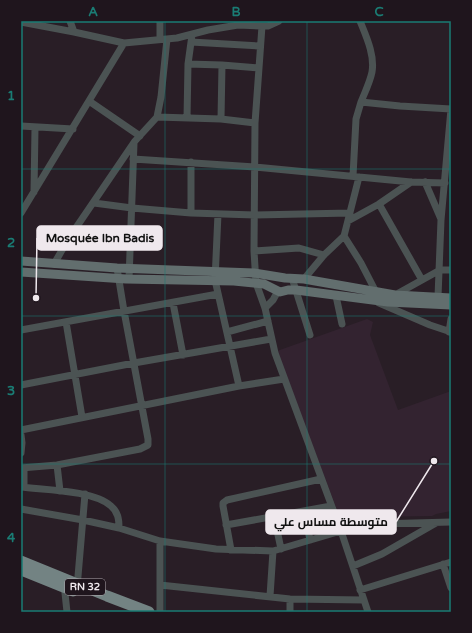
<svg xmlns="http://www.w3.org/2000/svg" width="472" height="633" font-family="'Varela Round',Cairo,sans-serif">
	<rect width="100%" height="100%" fill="#291e26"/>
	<path fill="#332330" d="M 367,319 L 373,322 L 370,335 L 398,410 L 451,391 L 451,511 L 436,514 L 432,516 L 364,517 L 342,523 L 277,351 Z"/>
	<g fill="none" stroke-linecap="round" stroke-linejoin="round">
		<path stroke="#4b5353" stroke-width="7" d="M 70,21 L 74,32 L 124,43
			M 160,21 L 160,39
			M 360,21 C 366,36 375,55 372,72 C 370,82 365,92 361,102
			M 21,22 L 74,32
			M 262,26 L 268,26 L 279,21
			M 191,42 L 260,46
			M 188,64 L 222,65 L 259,68 L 255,123 L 254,251 L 256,283 L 265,308 L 275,353 L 341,531 L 368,612
			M 89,101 L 140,136
			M 157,117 L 221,119 L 255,123
			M 187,118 L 188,64 L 192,35
			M 221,119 L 222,65
			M 21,126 L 73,129
			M 133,159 L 255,167 L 411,182 L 445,183
			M 191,162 L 191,213
			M 353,176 L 356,119 L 361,102 L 400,106 L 451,109
			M 425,182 L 441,219
			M 34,192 L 35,128
			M 94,203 L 132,208 L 191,213 L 255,215 L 350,213
			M 379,204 L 422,280
			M 21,213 L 124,43 L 177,38 L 208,30 L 238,25 L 262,26 L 259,68
			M 218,214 L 215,280 L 239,386
			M 348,221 L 379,204 L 411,182
			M 344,236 L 361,263 L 376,292
			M 254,251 L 299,248 L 324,255
			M 54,264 L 69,238 L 135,141 L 157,117 L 161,97 L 167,39
			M 292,278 L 310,335
			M 129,279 L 134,143
			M 304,279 L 324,255 L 344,236 L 359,177
			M 395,295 L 440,270 L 451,270
			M 336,296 L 342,324
			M 437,302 L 438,297 L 441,220 L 451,109
			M 173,303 L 183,355
			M 379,303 L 430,325 L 451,332
			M 265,308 L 273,300 L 278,291
			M 66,322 L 82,417
			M 21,330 L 218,294
			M 227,332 L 268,321
			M 449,332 L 451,319
			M 21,385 L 134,363 L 271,339
			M 21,430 L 239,386 L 284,379
			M 21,435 L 22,443 L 21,453
			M 57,465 L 60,491
			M 21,468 L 57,465 L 140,449 L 148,445 L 148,439 L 124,311 L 117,268
			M 21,487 C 44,490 93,490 111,506 C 118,512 119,519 119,528
			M 24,487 L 24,469
			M 21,509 L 83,520 L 119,528 L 160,541 L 216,549 L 273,551 L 341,531 L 376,524 L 451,522
			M 304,511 L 310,540
			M 274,516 L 281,549
			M 226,525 L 331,506
			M 160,541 L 160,612
			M 231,550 L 223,506 L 223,503 L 227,500 L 321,479
			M 443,564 L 451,588
			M 353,566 L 382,554 L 436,523
			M 64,584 L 67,612
			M 160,585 L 290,599 L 364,600
			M 77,588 L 85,494
			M 360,590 L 451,562
			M 270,596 L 273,551
			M 290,612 L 290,599"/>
		<path stroke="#626e6e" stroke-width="9" d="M 21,261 L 117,268 L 254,273 L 285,278 L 304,279 L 395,295 L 451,298
			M 21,272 L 126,279 L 234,281 L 264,284 L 280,292 L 288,290 L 296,290 L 388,302 L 451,305"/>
		<path stroke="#738383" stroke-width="11" d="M 21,561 L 107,596 L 149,612
			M 21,570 L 73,591"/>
	</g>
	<path fill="none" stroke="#1a7c74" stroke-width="1" stroke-opacity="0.55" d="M 165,21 L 165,612M 307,21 L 307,612M 21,169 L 451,169M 21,316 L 451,316M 21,464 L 451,464"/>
	<g text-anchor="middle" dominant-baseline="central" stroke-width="3" stroke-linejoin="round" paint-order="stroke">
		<rect fill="#1f151d" stroke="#b1a9af" stroke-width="1" x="65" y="579" width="40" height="16" rx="3"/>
		<g font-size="10" font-weight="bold" fill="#efe8ed">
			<text x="85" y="587">RN 32</text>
		</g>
	</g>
	<path fill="none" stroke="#efe8ed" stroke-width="1.5" d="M36 298L37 238M434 461L396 522"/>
	<g fill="#efe8ed" stroke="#1f151d" stroke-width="1.5">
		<circle cx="36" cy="298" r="4"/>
		<circle cx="434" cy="461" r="4"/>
	</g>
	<g fill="#efe8ed" stroke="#efe8ed" stroke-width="1.5">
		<rect x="37" y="226" width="125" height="24" rx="4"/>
		<rect x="266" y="510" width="130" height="24" rx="4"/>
	</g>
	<g font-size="12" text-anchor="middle" font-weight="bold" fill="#111">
		<text x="100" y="242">Mosquée Ibn Badis</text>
		<text x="331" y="526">متوسطة مساس علي</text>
	</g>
	<rect width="472" height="633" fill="none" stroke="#1f151d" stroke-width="44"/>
	<rect x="22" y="22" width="428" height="589" fill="none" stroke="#1a7c74" stroke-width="1.5"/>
	<g font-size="13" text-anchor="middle" font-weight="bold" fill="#1a7c74">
		<text x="93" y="16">A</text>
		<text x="236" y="16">B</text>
		<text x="379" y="16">C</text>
		<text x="11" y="100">1</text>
		<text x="11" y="247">2</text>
		<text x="11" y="395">3</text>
		<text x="11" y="542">4</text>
	</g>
</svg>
